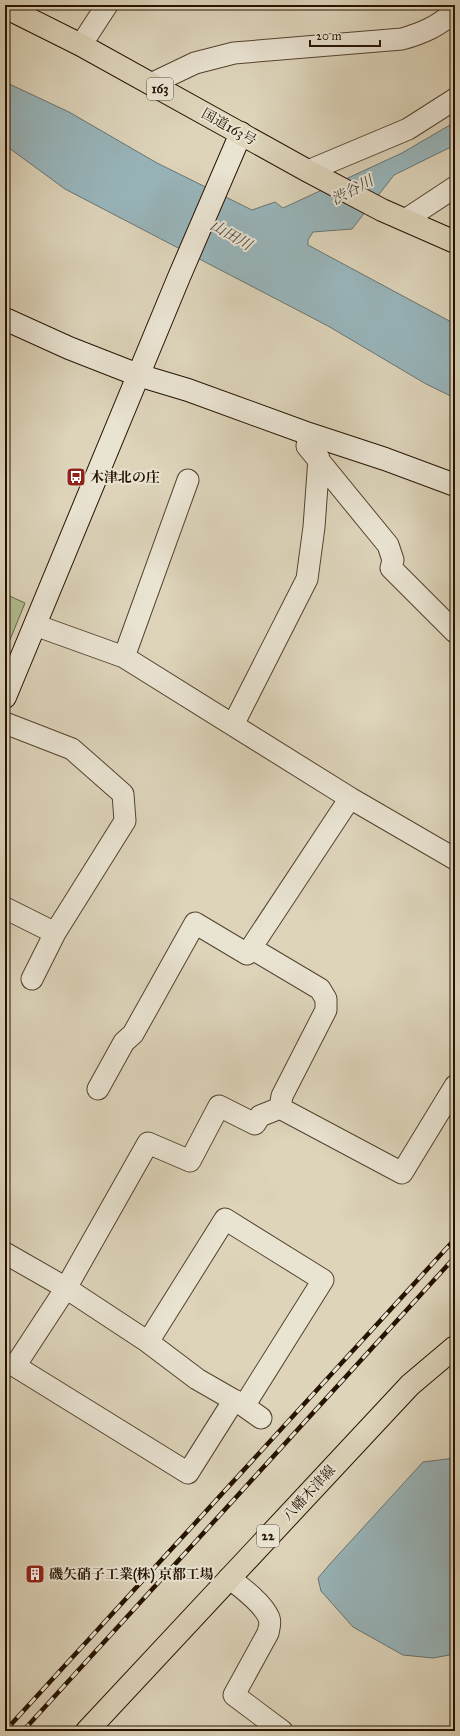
<svg xmlns="http://www.w3.org/2000/svg" width="460" height="1736" font-family="'IM FELL Great Primer','Noto Serif JP',serif">
	<rect width="100%" height="100%" fill="#ddd4ba"/>
	<filter id="stains"><feTurbulence type="fractalNoise" baseFrequency=".005" numOctaves="4"/><feColorMatrix values="0 0 0 0 .2 0 0 0 0 .09 0 0 0 0 .02 0 0 0 .5 -.17"/></filter>
	<radialGradient id="worn" r=".72"><stop offset=".6" stop-color="#630" stop-opacity="0"/><stop offset="1" stop-color="#630" stop-opacity=".3"/></radialGradient>
	<path fill="#b0bd90" stroke="#6b6848" d="M 5,594 L 25,603 L 5,652 Z"/>
	<path fill="#98b5bb" stroke="#6a7470" d="M 5,82 L 69,112 L 157,163 L 252,210 L 275,202 L 283,208 L 402,153 L 455,122 L 455,145 L 394,175 L 352,229 L 313,232 L 308,240 L 308,245 L 455,324 L 455,398 L 426,384 L 328,326 L 65,189 L 5,145 Z
		M 455,1458 L 455,1654 L 433,1658 L 403,1655 L 353,1627 L 321,1591 L 318,1578 L 329,1565 L 423,1462 Z"/>
	<g fill="none" stroke-linecap="round" stroke-linejoin="round">
		<g stroke="#54422e" stroke-width="23">
			<path id="street" d="M 81,45 L 107,5
				M 151,84 L 195,63 L 234,53 L 402,39 C 423,33 439,26 455,11
				M 308,171 L 408,129 L 455,99
				M 405,220 L 455,187
				M 309,434 L 307,446 L 388,545 L 393,560 L 391,568 L 455,632
				M 35,625 L 124,657 L 350,798
				M 124,657 L 188,480
				M 5,723 L 72,749 L 123,794 L 125,821 L 55,933 L 32,979
				M 233,725 L 307,579 L 314,527 L 319,458
				M 455,859 L 350,798 L 251,948 L 320,989 L 326,999 L 326,1010 L 282,1096 L 280,1108 L 402,1173 L 455,1086
				M 5,908 L 55,933
				M 98,1089 L 124,1042 L 133,1034 L 195,923 L 247,954 L 251,948
				M 5,1253 L 66,1288 L 148,1342 L 197,1379 L 244,1406 L 261,1418
				M 148,1342 L 225,1219 L 323,1280 L 244,1406
				M 234,1400 L 188,1473 L 15,1366 L 66,1288 L 148,1143 L 190,1161 L 219,1106 L 255,1124 L 260,1116 L 280,1108
				M 229,1578 C 241,1587 263,1603 269,1618 C 271,1623 269,1628 268,1633 L 234,1695 L 282,1731"/>
		</g>
		<g stroke="#261200" stroke-width="24">
			<path id="secondary" d="M 5,319 L 69,348 L 138,375 L 188,390 L 309,434 L 385,459 L 455,485
				M 5,697 L 179,277 L 241,133"/>
		</g>
		<g stroke="#261200" stroke-width="24">
			<path id="primary" d="M 87,1731 L 410,1385 L 455,1347"/>
		</g>
		<g stroke="#261200" stroke-width="24">
			<path id="highway" d="M 5,7 L 81,45 L 308,171 L 382,210 L 455,242"/>
		</g>
		<use href="#street" stroke="#e9e3d2" stroke-width="21"/>
		<use href="#secondary" stroke="#e9e3d2" stroke-width="22"/>
		<use href="#primary" stroke="#ddd4ba" stroke-width="22"/>
		<use href="#highway" stroke="#ddd4ba" stroke-width="22"/>
		<g stroke="#261200" stroke-width="4.5">
			<path id="rail" d="M 5,1731 L 455,1239
				M 23,1731 L 455,1257"/>
		</g>
		<use href="#rail" stroke="#e9e3d2" stroke-width="3" stroke-dasharray="9" stroke-linecap="butt"/>
	</g>
	<defs>
		<g id="bus-square" transform="scale(1)"><rect x="-9" y="-9" width="18" height="18" rx="4" fill="#8f2418" stroke="#e9e3d2"/><path d="M-5-6H5V4H4V6H2V4H-2V6H-4V4H-5ZM-3.5-4V0h7V-4ZM-3.5 1.2v1.5H-2V1.2ZM2 1.2v1.5H3.5V1.2Z" fill="#fff"/></g>
		<g id="building-square" transform="scale(1)"><rect x="-9" y="-9" width="18" height="18" rx="4" fill="#8f2418" stroke="#e9e3d2"/><path d="M-4-6H4V6H1V3H-1V6H-4ZM-2.5-4.3h1.7v1.8h-1.7ZM.8-4.3h1.7v1.8H.8ZM-2.5-1h1.7V.8h-1.7ZM.8-1h1.7V.8H.8Z" fill="#fff"/></g>
	</defs>
	<g fill-rule="evenodd">
		<use href="#bus-square" x="76" y="477"/>
		<use href="#building-square" x="35" y="1574"/>
	</g>
	<g text-anchor="middle" dominant-baseline="central" stroke-width="4" stroke-linejoin="round" paint-order="stroke">
		<g fill="#e9e3d2" stroke="#60513f" stroke-width="1">
			<rect x="147" y="78" width="26" height="22" rx="3"/>
			<rect x="257" y="1525" width="22" height="22" rx="3"/>
		</g>
		<g font-size="13" font-weight="bold" fill="#261200">
			<text x="160" y="89">163</text>
			<text x="268" y="1536">22</text>
		</g>
		<g font-size="14" fill="#261200" stroke="#e9e3d2">
			<text transform="translate(229 127) rotate(29)">国道163号</text>
			<text transform="translate(309 1493) rotate(-47)">八幡木津線</text>
		</g>
		<g font-size="14" font-weight="bold" fill="#261200" stroke="#e9e3d2" text-anchor="start">
			<text x="90" y="477">木津北の庄</text>
			<text x="49" y="1574">磯矢硝子工業(株) 京都工場</text>
		</g>
		<g font-size="15" font-style="italic" fill="#4e4b41" stroke="#e9e3d2">
			<text transform="translate(352 190) rotate(-28)">渋谷川</text>
			<text transform="translate(231 235) rotate(30)">山田川</text>
		</g>
	</g>
	<rect width="460" height="1736" fill="none" stroke="#ddd4ba" stroke-width="20"/>
	<rect x="6" y="6" width="448" height="1724" fill="none" stroke="#261200" stroke-width="2"/>
	<rect x="10" y="10" width="440" height="1716" fill="none" stroke="#261200"/>
	<path d="M310 40v6h70v-6" fill="none" stroke="#261200" stroke-width="2"/>
	<text x="316" y="40" font-size="12" fill="#261200" stroke="#e9e3d2" stroke-width="3" paint-order="stroke">20 m</text>
	<rect width="100%" height="100%" filter="url(#stains)"/>
	<rect width="100%" height="100%" fill="url(#worn)"/>
</svg>
